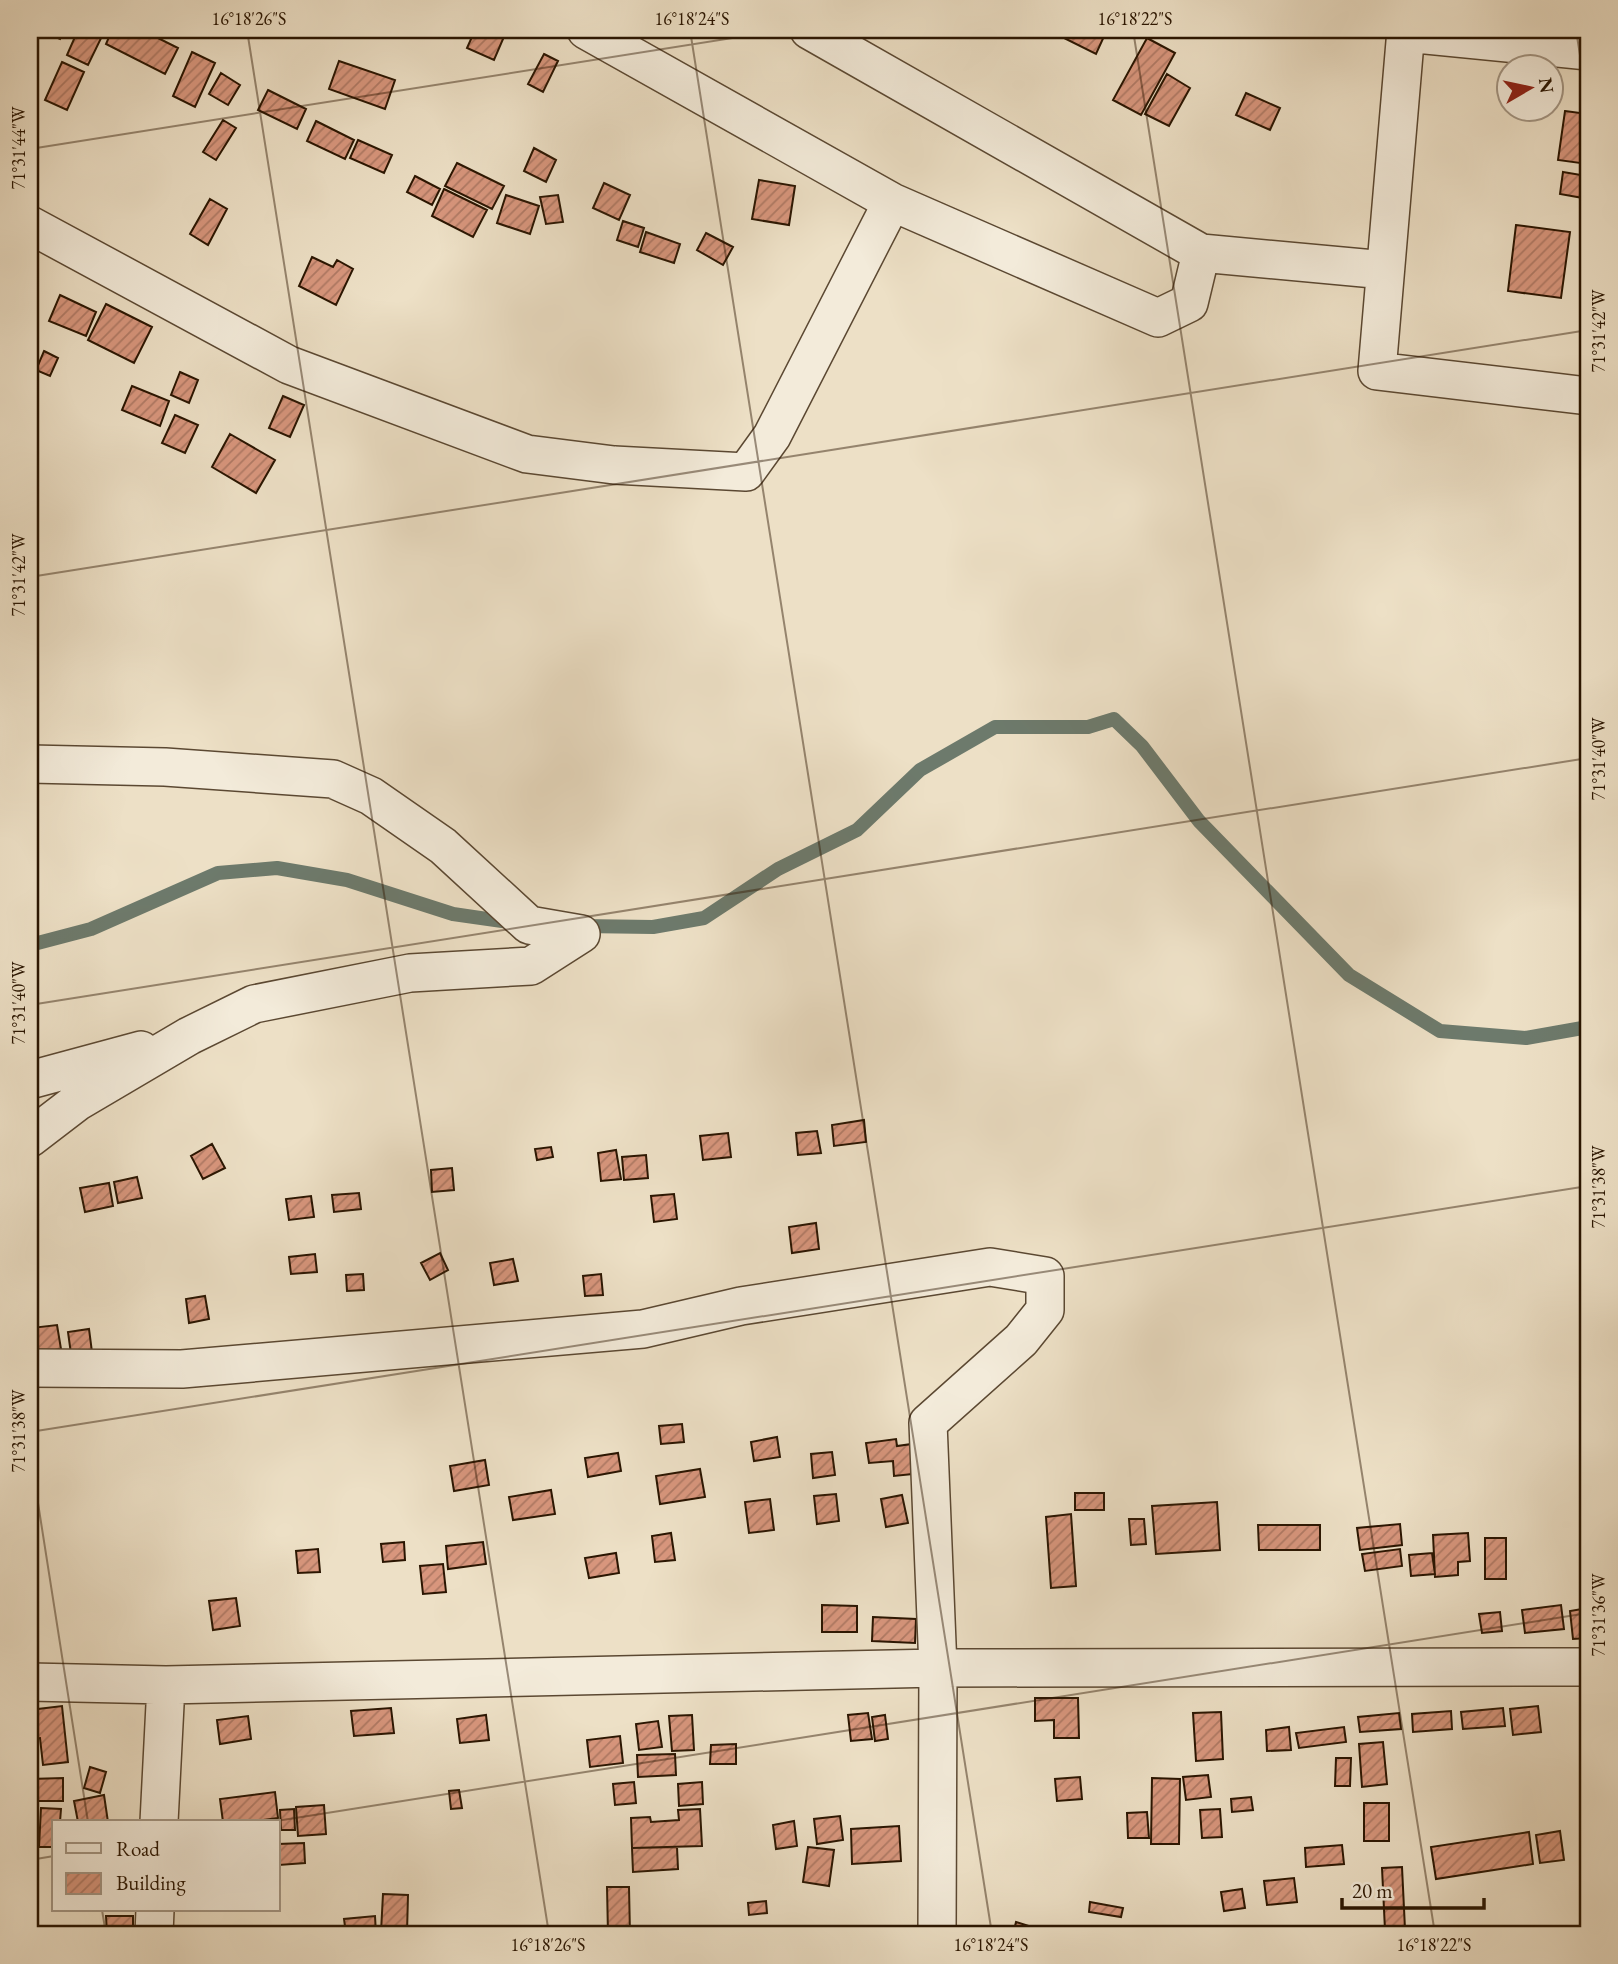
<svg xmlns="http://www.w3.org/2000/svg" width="1618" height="1964" font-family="'EB Garamond',serif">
	<defs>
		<pattern id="building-hatch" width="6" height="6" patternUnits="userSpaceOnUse" patternTransform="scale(1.75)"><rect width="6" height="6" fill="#d8967d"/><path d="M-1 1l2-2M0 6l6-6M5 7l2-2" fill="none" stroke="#af7964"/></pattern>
	</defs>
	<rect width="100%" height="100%" fill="#ede0c6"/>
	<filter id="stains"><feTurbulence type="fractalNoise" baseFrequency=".00286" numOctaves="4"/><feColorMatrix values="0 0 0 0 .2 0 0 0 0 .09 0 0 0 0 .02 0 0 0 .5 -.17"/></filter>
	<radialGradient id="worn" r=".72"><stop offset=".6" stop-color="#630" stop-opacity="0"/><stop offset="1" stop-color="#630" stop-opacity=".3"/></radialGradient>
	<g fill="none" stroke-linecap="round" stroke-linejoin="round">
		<path stroke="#6d7a6c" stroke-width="14" d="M 581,926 L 653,927 L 704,918 L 778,869 L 857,830 L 920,770 L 995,727 L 1088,727 L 1114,719 L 1142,746 L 1199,821 L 1349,975 L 1440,1031 L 1526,1038 L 1588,1027
			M 30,945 L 91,929 L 218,873 L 277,868 L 347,880 L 453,914 L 515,923"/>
	</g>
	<path fill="url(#building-hatch)" stroke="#2a1501" stroke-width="2" d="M 48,30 L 64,30 L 60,39 L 46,33 Z
		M 78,30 L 105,30 L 88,65 L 67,55 Z
		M 112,30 L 142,30 L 178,48 L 165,74 L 106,44 Z
		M 475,30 L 501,30 L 506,32 L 494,60 L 467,48 Z
		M 1063,30 L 1101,30 L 1106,32 L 1096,54 L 1060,36 Z
		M 1147,38 L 1175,53 L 1141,115 L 1113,100 Z
		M 192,52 L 215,63 L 195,107 L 173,96 Z
		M 544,54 L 558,61 L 543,92 L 528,84 Z
		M 339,61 L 395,80 L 385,109 L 329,89 Z
		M 62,62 L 84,72 L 67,110 L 45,100 Z
		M 221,73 L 240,85 L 228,105 L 209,94 Z
		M 1167,74 L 1190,88 L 1169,126 L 1145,114 Z
		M 268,90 L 306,109 L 297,129 L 258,110 Z
		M 1246,93 L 1280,108 L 1270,130 L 1236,115 Z
		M 1565,111 L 1588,114 L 1580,163 L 1558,160 Z
		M 223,120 L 236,128 L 216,160 L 203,152 Z
		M 316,121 L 354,140 L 345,159 L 307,141 Z
		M 358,140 L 392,155 L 384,173 L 350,158 Z
		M 534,148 L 556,160 L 546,182 L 524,171 Z
		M 457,163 L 504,186 L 492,209 L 445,186 Z
		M 1563,172 L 1587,176 L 1583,198 L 1560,194 Z
		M 415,176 L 440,189 L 432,205 L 407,192 Z
		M 759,180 L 795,186 L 789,225 L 752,219 Z
		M 604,183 L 630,195 L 619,220 L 593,208 Z
		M 444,189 L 487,210 L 473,237 L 432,216 Z
		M 506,195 L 539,206 L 530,234 L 497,223 Z
		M 558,195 L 563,222 L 546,224 L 540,197 Z
		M 210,199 L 227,209 L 208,245 L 190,234 Z
		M 623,221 L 644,228 L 638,247 L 617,240 Z
		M 1516,225 L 1570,232 L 1561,298 L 1508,291 Z
		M 646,232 L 680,244 L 674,263 L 640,252 Z
		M 706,233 L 733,247 L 723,265 L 697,250 Z
		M 312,257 L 333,267 L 337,260 L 353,269 L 336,305 L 299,286 Z
		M 60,295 L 96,312 L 86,336 L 49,321 Z
		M 106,304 L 152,327 L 134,363 L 88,340 Z
		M 44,351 L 58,358 L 50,376 L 36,370 Z
		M 180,372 L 198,380 L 189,403 L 171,395 Z
		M 132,386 L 169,401 L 160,426 L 122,410 Z
		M 283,396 L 304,405 L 290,437 L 269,428 Z
		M 175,415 L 198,425 L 185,453 L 162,443 Z
		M 230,434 L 275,460 L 256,493 L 212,467 Z
		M 864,1120 L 866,1142 L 834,1146 L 832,1125 Z
		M 817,1131 L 821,1153 L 798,1155 L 796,1133 Z
		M 728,1133 L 731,1157 L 703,1160 L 700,1136 Z
		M 212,1144 L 225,1168 L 203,1179 L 191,1156 Z
		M 551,1147 L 553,1157 L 537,1160 L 535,1149 Z
		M 616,1150 L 621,1179 L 601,1181 L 598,1153 Z
		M 646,1155 L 648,1178 L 624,1180 L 622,1157 Z
		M 452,1168 L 454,1190 L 432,1192 L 431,1170 Z
		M 137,1177 L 142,1198 L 118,1203 L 114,1182 Z
		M 109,1183 L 113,1206 L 85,1212 L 80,1188 Z
		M 359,1193 L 361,1209 L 334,1212 L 332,1195 Z
		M 674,1194 L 677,1219 L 654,1222 L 651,1196 Z
		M 311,1196 L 314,1217 L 289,1220 L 286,1199 Z
		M 816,1223 L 819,1249 L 792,1253 L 789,1227 Z
		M 440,1253 L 448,1270 L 430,1280 L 421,1263 Z
		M 315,1254 L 317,1272 L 291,1274 L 289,1257 Z
		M 513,1259 L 518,1281 L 494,1285 L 490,1263 Z
		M 363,1274 L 364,1290 L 347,1291 L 346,1275 Z
		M 601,1274 L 603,1295 L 585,1296 L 583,1276 Z
		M 205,1296 L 209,1319 L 189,1323 L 186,1299 Z
		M 57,1325 L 61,1349 L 35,1353 L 31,1328 Z
		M 89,1329 L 92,1352 L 71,1354 L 68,1332 Z
		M 682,1424 L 684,1442 L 661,1444 L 659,1426 Z
		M 777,1437 L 780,1457 L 754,1461 L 751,1442 Z
		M 896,1439 L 897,1446 L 919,1443 L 922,1473 L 894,1476 L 893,1461 L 869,1463 L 866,1443 Z
		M 832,1452 L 835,1475 L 813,1478 L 811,1454 Z
		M 618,1453 L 621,1471 L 588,1477 L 585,1458 Z
		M 485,1460 L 489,1485 L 454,1491 L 450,1466 Z
		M 700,1469 L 705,1497 L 660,1504 L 656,1476 Z
		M 551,1490 L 555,1514 L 513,1520 L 509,1497 Z
		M 1075,1493 L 1104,1493 L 1104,1510 L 1075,1510 Z
		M 836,1494 L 839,1521 L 817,1524 L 814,1496 Z
		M 902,1495 L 908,1523 L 886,1527 L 881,1499 Z
		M 770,1499 L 774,1530 L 749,1533 L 745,1502 Z
		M 1217,1502 L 1220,1550 L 1156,1554 L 1152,1506 Z
		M 1071,1514 L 1076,1586 L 1051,1588 L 1046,1517 Z
		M 1129,1519 L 1144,1519 L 1146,1544 L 1131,1545 Z
		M 1400,1524 L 1402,1545 L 1360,1550 L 1357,1528 Z
		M 1258,1525 L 1320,1525 L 1320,1550 L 1259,1550 Z
		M 671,1533 L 675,1560 L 655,1562 L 652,1536 Z
		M 1468,1533 L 1470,1561 L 1458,1562 L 1458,1575 L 1435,1577 L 1433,1535 Z
		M 1485,1538 L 1506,1538 L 1506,1579 L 1485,1579 Z
		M 404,1542 L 405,1560 L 383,1562 L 381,1544 Z
		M 483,1542 L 486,1564 L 448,1569 L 446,1546 Z
		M 318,1549 L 320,1572 L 298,1573 L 296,1551 Z
		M 1400,1549 L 1402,1566 L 1365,1571 L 1362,1554 Z
		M 616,1553 L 619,1573 L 589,1578 L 585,1558 Z
		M 1432,1553 L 1435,1574 L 1411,1576 L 1409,1555 Z
		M 443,1564 L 446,1592 L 423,1594 L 420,1566 Z
		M 236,1598 L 240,1626 L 213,1630 L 209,1601 Z
		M 822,1605 L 857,1606 L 857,1632 L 822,1632 Z
		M 1561,1605 L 1564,1629 L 1525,1633 L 1522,1610 Z
		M 1588,1608 L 1588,1638 L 1573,1639 L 1570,1611 Z
		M 1500,1612 L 1502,1631 L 1482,1633 L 1479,1614 Z
		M 873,1617 L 916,1619 L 915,1643 L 872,1641 Z
		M 1035,1698 L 1078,1698 L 1079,1738 L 1054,1738 L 1054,1720 L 1035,1721 Z
		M 62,1706 L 68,1762 L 43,1765 L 40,1738 L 30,1739 L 30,1710 Z
		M 1538,1706 L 1541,1732 L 1513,1735 L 1510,1709 Z
		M 391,1708 L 394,1733 L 354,1736 L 351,1711 Z
		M 1503,1708 L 1505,1726 L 1463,1729 L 1461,1712 Z
		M 1451,1711 L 1452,1729 L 1413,1732 L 1412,1714 Z
		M 1221,1712 L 1223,1759 L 1196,1761 L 1193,1713 Z
		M 868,1713 L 872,1739 L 851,1741 L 848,1715 Z
		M 1399,1713 L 1401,1729 L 1360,1732 L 1358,1717 Z
		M 486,1715 L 489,1740 L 460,1743 L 457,1719 Z
		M 692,1715 L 694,1750 L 672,1751 L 669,1716 Z
		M 885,1715 L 888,1739 L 875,1741 L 872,1717 Z
		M 248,1716 L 251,1739 L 220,1744 L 217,1720 Z
		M 658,1721 L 662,1747 L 639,1750 L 636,1724 Z
		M 1289,1727 L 1291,1750 L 1267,1751 L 1266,1730 Z
		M 1344,1727 L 1346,1742 L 1299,1748 L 1296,1733 Z
		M 620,1736 L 623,1763 L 590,1767 L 587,1740 Z
		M 1383,1742 L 1387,1784 L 1362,1787 L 1359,1744 Z
		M 736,1744 L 736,1764 L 710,1764 L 711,1745 Z
		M 675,1754 L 676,1775 L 638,1777 L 637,1755 Z
		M 1336,1758 L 1351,1758 L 1350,1786 L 1335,1786 Z
		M 90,1767 L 106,1772 L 100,1793 L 84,1788 Z
		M 1208,1775 L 1211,1797 L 1186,1800 L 1183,1777 Z
		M 1080,1777 L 1082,1799 L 1057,1801 L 1055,1779 Z
		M 63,1778 L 63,1801 L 30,1801 L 30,1779 Z
		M 1152,1778 L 1180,1779 L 1179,1844 L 1151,1844 Z
		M 634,1782 L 636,1803 L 615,1805 L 613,1784 Z
		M 702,1782 L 703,1804 L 679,1806 L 678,1784 Z
		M 459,1790 L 462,1808 L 451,1809 L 449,1791 Z
		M 275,1792 L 278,1818 L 248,1822 L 223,1822 L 220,1799 Z
		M 104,1795 L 108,1822 L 78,1822 L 74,1801 Z
		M 1251,1797 L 1253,1810 L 1232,1812 L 1231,1799 Z
		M 1364,1803 L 1389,1803 L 1389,1841 L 1364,1841 Z
		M 324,1805 L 326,1834 L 298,1836 L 296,1807 Z
		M 41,1808 L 61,1809 L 60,1822 L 54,1822 L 54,1847 L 39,1847 Z
		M 294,1809 L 295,1830 L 281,1830 L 280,1810 Z
		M 700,1809 L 702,1846 L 632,1848 L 631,1818 L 650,1817 L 651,1822 L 679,1820 L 678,1810 Z
		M 1220,1809 L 1222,1837 L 1202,1838 L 1200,1810 Z
		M 1147,1812 L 1149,1838 L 1128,1838 L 1127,1813 Z
		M 840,1816 L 843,1840 L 817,1844 L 814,1819 Z
		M 794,1821 L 797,1846 L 776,1849 L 773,1825 Z
		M 899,1826 L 901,1861 L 852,1864 L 851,1829 Z
		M 1560,1831 L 1564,1860 L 1540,1863 L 1536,1835 Z
		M 1529,1832 L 1533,1864 L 1436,1879 L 1431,1847 Z
		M 304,1843 L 305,1863 L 279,1865 L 278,1844 Z
		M 1342,1845 L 1344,1864 L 1306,1867 L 1305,1848 Z
		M 677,1847 L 678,1869 L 633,1872 L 632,1848 Z
		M 808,1847 L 834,1850 L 829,1886 L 803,1882 Z
		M 1402,1867 L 1405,1929 L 1385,1930 L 1382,1868 Z
		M 1294,1878 L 1297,1902 L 1267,1905 L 1264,1881 Z
		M 607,1887 L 629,1887 L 630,1934 L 608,1934 Z
		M 1242,1889 L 1245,1908 L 1224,1911 L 1221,1892 Z
		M 383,1894 L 408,1895 L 407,1933 L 381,1932 Z
		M 766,1901 L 767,1913 L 749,1915 L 748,1903 Z
		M 1090,1902 L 1123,1908 L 1121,1917 L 1089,1912 Z
		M 106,1916 L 133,1916 L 133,1934 L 107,1934 Z
		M 375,1916 L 376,1934 L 346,1934 L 344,1919 Z
		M 1016,1922 L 1035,1928 L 1034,1934 L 1013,1934 Z
		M 765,1926 L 766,1934 L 747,1934 L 746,1927 Z
		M 1118,1927 L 1169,1927 L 1169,1934 L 1118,1934 Z"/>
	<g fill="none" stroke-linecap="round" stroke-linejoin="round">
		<g stroke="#5b4832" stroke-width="40">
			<path id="street" d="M 586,30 L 892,202 L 1158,318 L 1189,303 L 1201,253
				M 809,30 L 1201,253 L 1385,270
				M 1406,30 L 1377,371 L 1588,396
				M 1406,33 L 1588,51
				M 30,225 L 289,365 L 527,454 L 614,465 L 746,472 L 772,436 L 892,202
				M 30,764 L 165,767 L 333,779 L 371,796 L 443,846 L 529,925 L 581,934 L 531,966 L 410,973 L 254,1004 L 189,1036 L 77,1102 L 30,1138
				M 30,1080 L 141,1050
				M 30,1368 L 182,1369 L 643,1329 L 741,1306 L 990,1267 L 1045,1276 L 1045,1310 L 1021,1340 L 928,1423 L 938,1668 L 937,1934
				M 30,1682 L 166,1685 L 938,1668 L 1588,1667
				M 159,1822 L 166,1685
				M 154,1934 L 155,1910"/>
		</g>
		<use href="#street" stroke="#f3ebda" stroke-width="37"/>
	</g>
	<path fill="none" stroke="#2a1501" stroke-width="2" stroke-opacity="0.45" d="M 247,30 L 549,1934M 690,30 L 992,1934M 1133,30 L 1435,1934M 1576,30 L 1588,105M 30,149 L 783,30M 30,577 L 1588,330M 30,1005 L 1588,758M 30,1432 L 1588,1186M 30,1452 L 88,1822M 270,1822 L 1588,1613M 30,1860 L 54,1856M 102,1910 L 106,1934"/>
	<rect width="1618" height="1964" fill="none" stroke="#ede0c6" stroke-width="77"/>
	<rect x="52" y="1820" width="228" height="91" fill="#f3ebda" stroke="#a39583" stroke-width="2"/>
	<rect x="66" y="1843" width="35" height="10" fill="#f3ebda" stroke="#a39583" stroke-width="2"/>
	<text x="116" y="1856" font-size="21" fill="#2a1501">Road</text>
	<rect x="66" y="1873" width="35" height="21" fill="url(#building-hatch)" stroke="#a39583" stroke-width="2"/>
	<text x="116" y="1890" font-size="21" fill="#2a1501">Building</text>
	<g transform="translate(1530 88) rotate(81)"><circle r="33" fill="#f3ebda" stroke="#a39583" stroke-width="2"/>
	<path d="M0-5L12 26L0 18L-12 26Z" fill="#8f2418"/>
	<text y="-10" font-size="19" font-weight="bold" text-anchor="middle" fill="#2a1501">N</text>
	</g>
	<path d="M1342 1898v10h142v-10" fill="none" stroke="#2a1501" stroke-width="3.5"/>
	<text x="1352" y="1898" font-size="21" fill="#2a1501" stroke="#f3ebda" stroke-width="5" paint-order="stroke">20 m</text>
	<rect x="38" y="38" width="1542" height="1888" fill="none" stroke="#2a1501" stroke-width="2.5"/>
	<g font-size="18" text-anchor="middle" fill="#2a1501">
		<text x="249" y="25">16°18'26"S</text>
		<text x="692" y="25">16°18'24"S</text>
		<text x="1135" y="25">16°18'22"S</text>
		<text transform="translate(19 148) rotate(-90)" y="6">71°31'44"W</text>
		<text transform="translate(1599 331) rotate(-90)" y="6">71°31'42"W</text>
		<text transform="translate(19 575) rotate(-90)" y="6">71°31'42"W</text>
		<text transform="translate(1599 759) rotate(-90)" y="6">71°31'40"W</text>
		<text transform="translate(19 1003) rotate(-90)" y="6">71°31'40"W</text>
		<text transform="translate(1599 1187) rotate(-90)" y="6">71°31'38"W</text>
		<text transform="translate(19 1431) rotate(-90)" y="6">71°31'38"W</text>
		<text transform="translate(1599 1615) rotate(-90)" y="6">71°31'36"W</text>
		<text x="548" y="1951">16°18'26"S</text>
		<text x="991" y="1951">16°18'24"S</text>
		<text x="1434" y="1951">16°18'22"S</text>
	</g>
	<rect width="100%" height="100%" filter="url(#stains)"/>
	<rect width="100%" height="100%" fill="url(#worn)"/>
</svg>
